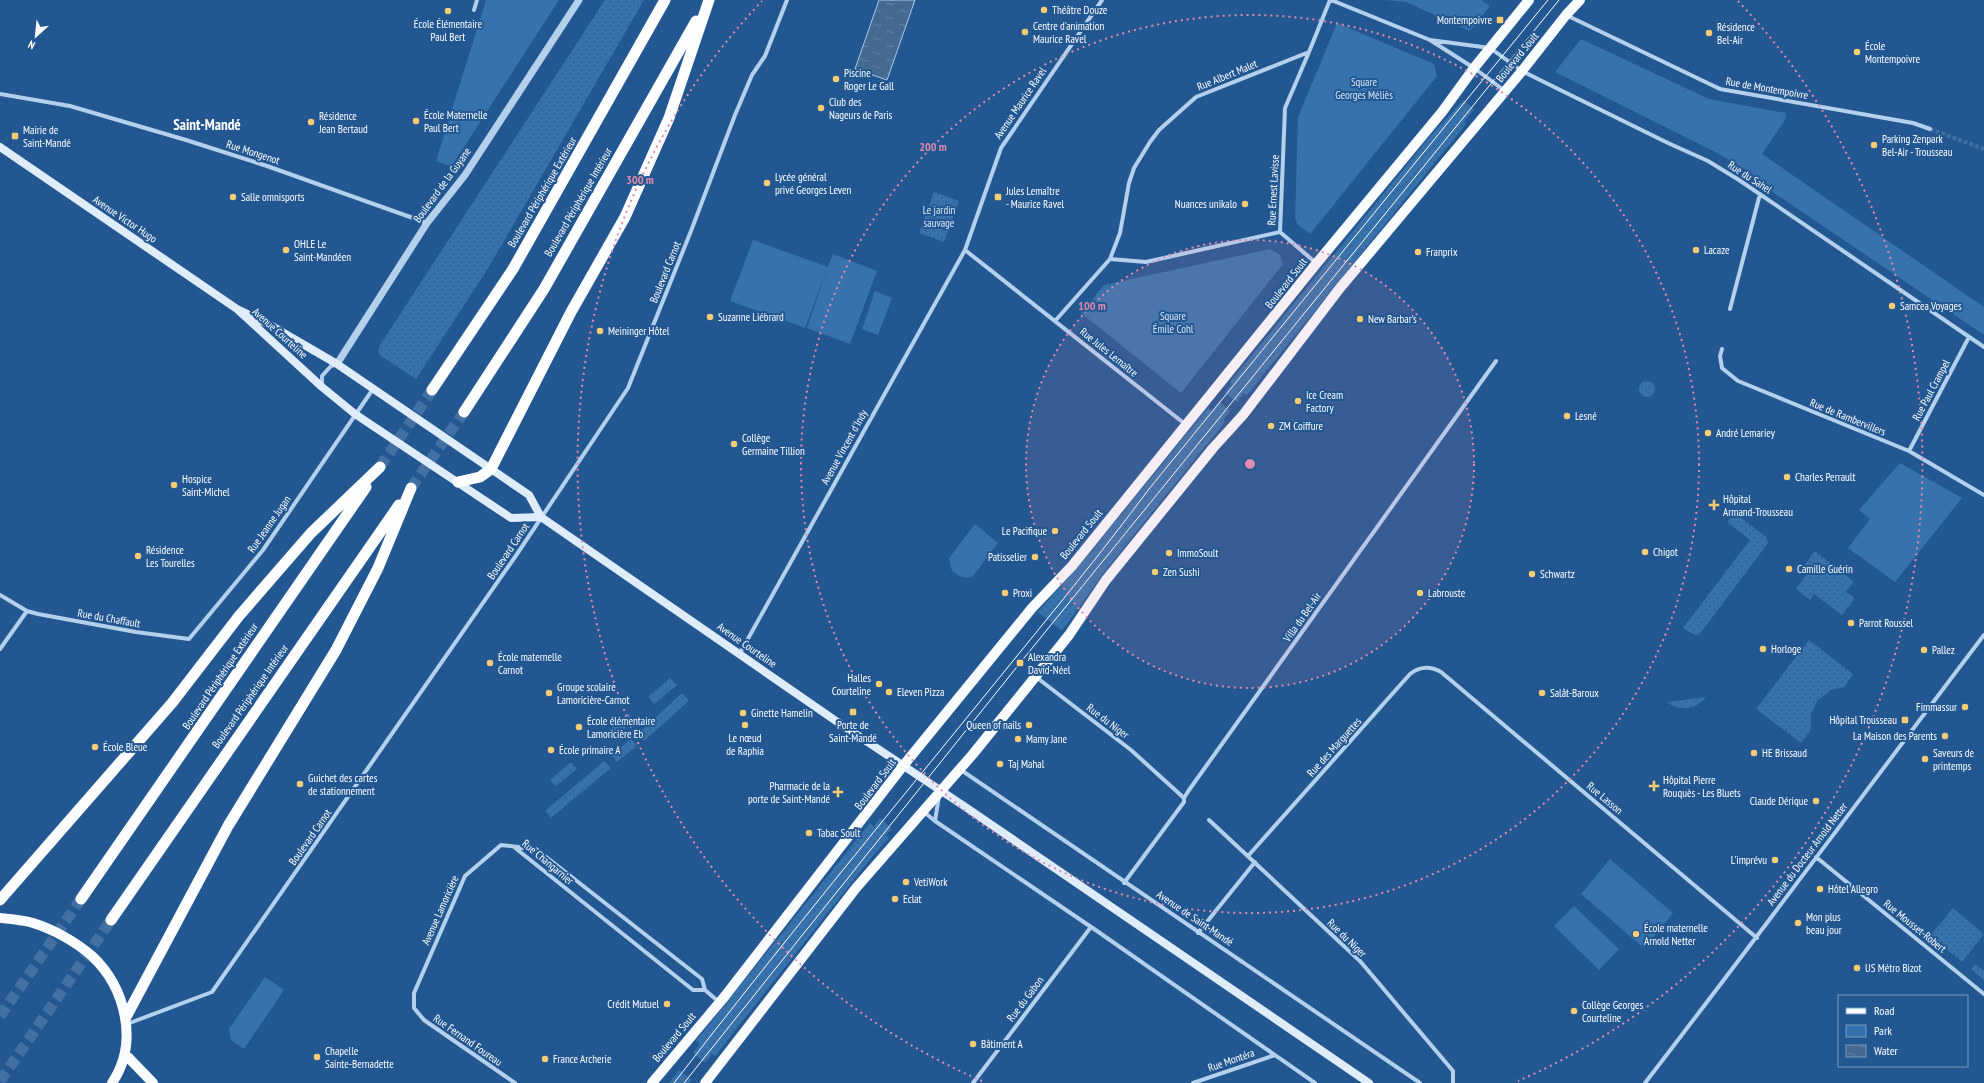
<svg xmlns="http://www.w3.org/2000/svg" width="1984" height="1083" font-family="'PT Sans Narrow',sans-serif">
	<defs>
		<pattern id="grass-dots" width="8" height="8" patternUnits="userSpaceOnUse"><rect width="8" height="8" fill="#3672ae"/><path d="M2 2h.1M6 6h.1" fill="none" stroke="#425d78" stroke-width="1.8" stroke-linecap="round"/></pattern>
		<pattern id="water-ripples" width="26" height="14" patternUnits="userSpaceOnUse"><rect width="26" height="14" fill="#446a92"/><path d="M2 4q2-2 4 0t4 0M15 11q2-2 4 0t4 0" fill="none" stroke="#6080a2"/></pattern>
	</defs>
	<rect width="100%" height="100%" fill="#225791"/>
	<path fill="url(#grass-dots)" d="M 605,0 L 644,0 L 487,270 L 416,379 L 381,356 L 378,352 L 380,345 Z
		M 1463,100 L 1474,109 L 1464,122 L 1466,124 L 1247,395 L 1244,393 L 1237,402 L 1225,393 L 1232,384 L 1230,382 L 1433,133 Z
		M 934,192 L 959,201 L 944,242 L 919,233 Z
		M1639 389a8 8 0 1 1 16 0a8 8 0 1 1-16 0Z
		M 1219,401 L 1230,411 L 1223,420 L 1225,422 L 1108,567 L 1062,631 L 1038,612 L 1079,566 L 1208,408 L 1212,411 Z
		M 1735,513 L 1766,537 L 1768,543 L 1699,635 L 1695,635 L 1683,628 L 1750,540 L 1727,522 Z
		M 1815,551 L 1854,582 L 1846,592 L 1855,598 L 1842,615 L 1814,594 L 1810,600 L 1796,589 L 1808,573 L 1807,568 L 1804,566 Z
		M 1809,640 L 1853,674 L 1844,687 L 1831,690 L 1817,701 L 1811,714 L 1811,730 L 1801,743 L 1756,709 Z
		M 670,678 L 677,685 L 654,704 L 648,697 Z
		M 682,693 L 689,701 L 644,741 L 638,734 Z
		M 1706,697 C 1696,710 1679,712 1667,702 Z
		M 628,713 L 634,720 L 613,739 L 607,732 Z
		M 631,739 L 637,746 L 617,762 L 611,755 Z
		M 604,761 L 611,768 L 551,818 L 545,811 Z
		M 571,762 L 577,769 L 556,786 L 550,780 Z
		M 880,818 L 892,828 L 886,835 L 889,838 L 875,853 L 715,1056 L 712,1054 L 705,1063 L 693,1053 L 700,1044 L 696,1041 L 870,823 L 874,826 Z
		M 1953,908 L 1984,934 L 1962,962 L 1930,936 Z
		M 1975,964 L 1984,971 L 1984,980 L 1971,969 Z
		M 679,1070 L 692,1080 L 689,1083 L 669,1083 Z"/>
	<path fill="#3672ae" d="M 486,0 L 559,0 L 451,167 L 436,161 Z
		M 1384,0 L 1481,0 L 1490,6 L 1470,31 L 1406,2 Z
		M 1337,23 L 1434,64 L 1437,76 L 1311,233 L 1309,233 L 1297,224 L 1295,217 L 1298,117 Z
		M 1581,39 L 1709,99 L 1786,113 L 1785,120 L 1762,154 L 1984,307 L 1984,335 L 1749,176 L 1751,173 L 1719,154 L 1555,72 Z
		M 753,240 L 828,267 L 833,254 L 877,271 L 850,344 L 807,328 L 827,269 L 805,328 L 730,301 Z
		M 1270,249 L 1280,255 L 1283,264 L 1181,393 L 1081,313 L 1104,285 Z
		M 875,291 L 892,298 L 878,335 L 862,329 Z
		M 1900,463 L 1962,498 L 1895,582 L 1848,548 L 1870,519 L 1859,510 Z
		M 975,524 L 998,543 L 973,576 C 964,580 959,576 952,571 L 949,558 Z
		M 1610,859 L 1673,913 L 1644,948 L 1581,894 Z
		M 1574,906 L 1619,949 L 1599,970 L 1554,926 Z
		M 265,977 L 284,990 L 244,1049 L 231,1040 L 229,1029 Z"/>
	<path fill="url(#water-ripples)" stroke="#a7cbee" d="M 879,0 L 915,0 L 887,80 L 855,69 Z"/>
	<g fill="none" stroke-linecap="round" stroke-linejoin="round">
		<path stroke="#4370a2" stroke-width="4" stroke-dasharray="4 2" stroke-linecap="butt" d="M 1930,129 L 1984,149"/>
		<path stroke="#4370a2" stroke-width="11" stroke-dasharray="11 5.5" stroke-linecap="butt" d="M 380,467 L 432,390
			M 411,488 L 464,412
			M 0,1016 L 81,899
			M 0,1081 L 111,920"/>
		<path stroke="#b3d0ed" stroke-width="4" d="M 1331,0 L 1430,40 L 1474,68 L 1505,91
			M 474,10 L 477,0
			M 1566,15 L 1720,89 L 1913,123 L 1930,129
			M 1430,40 L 1490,48 L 1522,71 L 1542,81 L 1668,143 L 1708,161 L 1739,180 L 1984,347
			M 0,94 L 70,106 L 186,140 L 267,166 L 427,223
			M 1280,232 L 1285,108 L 1309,52
			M 1280,232 L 1316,263
			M 965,250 L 1185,424
			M 1110,259 L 1146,262 L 1280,232
			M 1730,309 L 1760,194
			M 1055,321 L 1110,259 L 1120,233 L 1129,183 L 1134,168 L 1150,142 L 1159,130 L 1196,97 L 1309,52 L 1330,0
			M 1722,349 L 1720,356 L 1722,368 L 1738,381 L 1909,451 L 1984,495
			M 322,385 L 322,376 L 331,366 L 337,364
			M 1909,451 L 1969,337
			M 0,595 L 27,611 L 38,614 L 136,632 L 189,639 L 263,550 L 373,389
			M 0,649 L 27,611
			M 740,653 L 965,250 L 1001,148 L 1102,0
			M 1036,677 L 1131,750 L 1184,798
			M 961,770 L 1420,1083
			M 939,796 L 935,821 L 1097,931 L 1315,1083
			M 924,812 L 935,821
			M 1209,820 L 1360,961 L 1453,1071 L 1453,1083
			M 514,847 L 693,990 L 705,990
			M 1248,856 L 1410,674 C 1420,666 1430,666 1441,672 L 1757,938
			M 1816,857 L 1984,994
			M 1124,883 L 1184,802 L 1184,798 L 1189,790 L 1496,361
			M 1198,933 L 1255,862
			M 127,1024 L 212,992 L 517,554 L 628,388 L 691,231 L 735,115 L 752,75 L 765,56 L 787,0
			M 515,1083 L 424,1020 L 414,1008 L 414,993 L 465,876 L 501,845 L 536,849 L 702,979 L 705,990 L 719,1002
			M 973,1083 L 1091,927
			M 1193,1083 L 1275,1055
			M 1645,1083 C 1759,935 1871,784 1984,635"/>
		<path stroke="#b3d0ed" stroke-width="7" d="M 337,364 L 427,223 L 465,175 L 579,0"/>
		<path stroke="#dfecfa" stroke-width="8" d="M 0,147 L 237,309 L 322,387 L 355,414 L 511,518 L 541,517
			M 237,309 L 270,325 L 337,364 L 491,469 L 529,495 L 541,517 L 836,721 L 964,806 L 1369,1083"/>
		<path stroke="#f9fcff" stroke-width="10" d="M 0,918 C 11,919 23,920 33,923 C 53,929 76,942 92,956 C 126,988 139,1043 112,1083
			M 125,1054 L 153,1083
			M 652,1083 L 725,996 L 903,766 L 1032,608 L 1072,566 L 1316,264 L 1442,112 L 1474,68 L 1529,0
			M 705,1083 L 856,888 L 973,754 L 1069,635 L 1106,580 L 1213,448 L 1243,415 L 1340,288 L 1522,71 L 1566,15 L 1580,0"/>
		<path stroke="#fcfeff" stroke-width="11" d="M 432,390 L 513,269 L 665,0
			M 464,412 L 544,289 L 696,21
			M 458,482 L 480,477 L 491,469 L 571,312 L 625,217 L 669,118 L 709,0
			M 81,899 L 366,487
			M 0,900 L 172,703 L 239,616 L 311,533 L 380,467
			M 111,920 L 399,505
			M 126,1017 L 228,826 L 336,650 L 378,568 L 411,488"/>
		<path stroke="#fff" stroke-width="1" d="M 674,1083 C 778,948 887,816 995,683 C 1047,619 1100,555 1149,489 L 1548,0
			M 684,1083 L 1020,663 L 1559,0"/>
	</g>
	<circle cx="1250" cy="464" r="224" fill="#e08cad" fill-opacity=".12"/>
	<g fill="none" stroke="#e08cad" stroke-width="2" stroke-dasharray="2 4">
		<circle cx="1250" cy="464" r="224"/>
		<circle cx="1250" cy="464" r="449"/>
		<path d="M982 1081A673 673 0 0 1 762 1M1738 1A673 673 0 0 1 1518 1081"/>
	</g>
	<g fill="#f9cd76" stroke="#225791" stroke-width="1.5">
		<circle cx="1044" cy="10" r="4"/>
		<circle cx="448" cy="11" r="4"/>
		<rect x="1496" y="16" width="8" height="8" rx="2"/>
		<circle cx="1025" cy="32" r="4"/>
		<circle cx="1709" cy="33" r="4"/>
		<circle cx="1857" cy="52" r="4"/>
		<circle cx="836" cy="79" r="4"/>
		<circle cx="821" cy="108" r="4"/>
		<circle cx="416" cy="121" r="4"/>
		<circle cx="311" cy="122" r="4"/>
		<rect x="11" y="132" width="8" height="8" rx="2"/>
		<circle cx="1874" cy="145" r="4"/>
		<circle cx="767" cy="183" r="4"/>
		<circle cx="233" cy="197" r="4"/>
		<rect x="994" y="193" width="8" height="8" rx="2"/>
		<circle cx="1245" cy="204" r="4"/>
		<circle cx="286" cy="250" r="4"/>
		<circle cx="1696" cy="250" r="4"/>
		<circle cx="1418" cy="252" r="4"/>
		<circle cx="1892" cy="306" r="4"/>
		<circle cx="710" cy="317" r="4"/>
		<circle cx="1360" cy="319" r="4"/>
		<circle cx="600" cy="331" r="4"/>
		<circle cx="1298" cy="401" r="4"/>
		<circle cx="1567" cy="416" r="4"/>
		<circle cx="1271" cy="426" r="4"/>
		<circle cx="1708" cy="433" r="4"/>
		<circle cx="734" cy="444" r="4"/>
		<circle cx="1787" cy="477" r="4"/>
		<circle cx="174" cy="485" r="4"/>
		<path d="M1712 499h4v4h4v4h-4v4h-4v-4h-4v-4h4z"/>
		<circle cx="1055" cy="531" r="4"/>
		<circle cx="1645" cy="552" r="4"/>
		<circle cx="1169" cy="553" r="4"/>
		<circle cx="138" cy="556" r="4"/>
		<circle cx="1035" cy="557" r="4"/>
		<circle cx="1789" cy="569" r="4"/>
		<circle cx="1155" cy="572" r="4"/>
		<circle cx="1532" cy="574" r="4"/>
		<circle cx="1005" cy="593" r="4"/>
		<circle cx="1420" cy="593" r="4"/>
		<circle cx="1851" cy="623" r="4"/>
		<circle cx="1763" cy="649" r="4"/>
		<circle cx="1924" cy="650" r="4"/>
		<circle cx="490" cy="663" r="4"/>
		<rect x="1016" y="659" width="8" height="8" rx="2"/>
		<circle cx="879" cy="684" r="4"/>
		<circle cx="889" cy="692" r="4"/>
		<circle cx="549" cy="693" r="4"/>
		<circle cx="1542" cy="693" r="4"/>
		<circle cx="1965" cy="707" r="4"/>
		<rect x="849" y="708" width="8" height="8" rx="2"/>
		<circle cx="743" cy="713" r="4"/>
		<rect x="1901" y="716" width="8" height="8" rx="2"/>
		<circle cx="745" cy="725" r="4"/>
		<circle cx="1029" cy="725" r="4"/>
		<circle cx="579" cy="727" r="4"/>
		<circle cx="1945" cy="736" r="4"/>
		<circle cx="1018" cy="739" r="4"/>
		<circle cx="95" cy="747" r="4"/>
		<circle cx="551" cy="750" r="4"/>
		<circle cx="1754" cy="753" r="4"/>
		<circle cx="1925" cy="759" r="4"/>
		<circle cx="1000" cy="764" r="4"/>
		<circle cx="300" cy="784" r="4"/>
		<path d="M1652 780h4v4h4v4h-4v4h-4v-4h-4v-4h4z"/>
		<path d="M836 786h4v4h4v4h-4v4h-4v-4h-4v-4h4z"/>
		<circle cx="1816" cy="801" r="4"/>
		<circle cx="809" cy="833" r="4"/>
		<circle cx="1775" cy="860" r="4"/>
		<circle cx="906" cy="882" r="4"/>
		<circle cx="1820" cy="889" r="4"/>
		<circle cx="895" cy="899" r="4"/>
		<circle cx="1798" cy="923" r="4"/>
		<circle cx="1636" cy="934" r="4"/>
		<circle cx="1857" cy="968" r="4"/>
		<circle cx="667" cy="1004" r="4"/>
		<circle cx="1574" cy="1011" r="4"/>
		<circle cx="973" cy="1044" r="4"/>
		<circle cx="317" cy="1057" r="4"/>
		<circle cx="545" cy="1059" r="4"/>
	</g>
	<g text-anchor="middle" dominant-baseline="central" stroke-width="4" stroke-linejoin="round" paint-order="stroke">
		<g font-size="11" fill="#fff" stroke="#225791" text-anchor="start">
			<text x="1052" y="10">Théâtre Douze</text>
			<text x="1492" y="20" text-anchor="end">Montempoivre</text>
			<text x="448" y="24" text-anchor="middle">École Élémentaire<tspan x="448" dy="13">Paul Bert</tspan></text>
			<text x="1033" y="26">Centre d'animation<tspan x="1033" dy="13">Maurice Ravel</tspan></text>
			<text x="1717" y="27">Résidence<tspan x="1717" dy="13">Bel-Air</tspan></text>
			<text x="1865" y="46">École<tspan x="1865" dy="13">Montempoivre</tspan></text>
			<text x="844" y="73">Piscine<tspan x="844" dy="13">Roger Le Gall</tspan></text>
			<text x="829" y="102">Club des<tspan x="829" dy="13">Nageurs de Paris</tspan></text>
			<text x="424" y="115">École Maternelle<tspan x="424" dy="13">Paul Bert</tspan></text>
			<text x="319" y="116">Résidence<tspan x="319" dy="13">Jean Bertaud</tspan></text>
			<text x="23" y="130">Mairie de<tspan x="23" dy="13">Saint-Mandé</tspan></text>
			<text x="1882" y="139">Parking Zenpark<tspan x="1882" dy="13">Bel-Air - Trousseau</tspan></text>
			<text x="775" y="177">Lycée général<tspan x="775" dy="13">privé Georges Leven</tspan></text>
			<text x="1006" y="191">Jules Lemaître<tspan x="1006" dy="13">- Maurice Ravel</tspan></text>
			<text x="241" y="197">Salle omnisports</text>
			<text x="1237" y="204" text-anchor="end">Nuances unikalo</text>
			<text x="294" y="244">OHLE Le<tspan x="294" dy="13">Saint-Mandéen</tspan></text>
			<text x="1704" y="250">Lacaze</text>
			<text x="1426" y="252">Franprix</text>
			<text x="1900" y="306">Samcea Voyages</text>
			<text x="718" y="317">Suzanne Liébrard</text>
			<text x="1368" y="319">New Barbar’s</text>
			<text x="608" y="331">Meininger Hôtel</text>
			<text x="1306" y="395">Ice Cream<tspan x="1306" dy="13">Factory</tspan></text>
			<text x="1575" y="416">Lesné</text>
			<text x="1279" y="426">ZM Coiffure</text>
			<text x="1716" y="433">André Lemariey</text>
			<text x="742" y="438">Collège<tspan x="742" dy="13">Germaine Tillion</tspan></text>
			<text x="1795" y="477">Charles Perrault</text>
			<text x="182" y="479">Hospice<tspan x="182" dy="13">Saint-Michel</tspan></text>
			<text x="1723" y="499">Hôpital<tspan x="1723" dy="13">Armand-Trousseau</tspan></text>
			<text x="1047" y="531" text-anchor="end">Le Pacifique</text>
			<text x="146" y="550">Résidence<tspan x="146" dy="13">Les Tourelles</tspan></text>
			<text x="1653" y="552">Chigot</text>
			<text x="1177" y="553">ImmoSoult</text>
			<text x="1027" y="557" text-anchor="end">Patisselier</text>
			<text x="1797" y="569">Camille Guérin</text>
			<text x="1163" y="572">Zen Sushi</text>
			<text x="1540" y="574">Schwartz</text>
			<text x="1013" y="593">Proxi</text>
			<text x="1428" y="593">Labrouste</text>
			<text x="1859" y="623">Parrot Roussel</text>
			<text x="1771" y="649">Horloge</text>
			<text x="1932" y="650">Pallez</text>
			<text x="498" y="657">École maternelle<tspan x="498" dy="13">Carnot</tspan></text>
			<text x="1028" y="657">Alexandra<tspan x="1028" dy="13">David-Néel</tspan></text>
			<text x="871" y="678" text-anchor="end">Halles<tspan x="871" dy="13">Courteline</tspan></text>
			<text x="557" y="687">Groupe scolaire<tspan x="557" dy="13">Lamoricière-Carnot</tspan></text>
			<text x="897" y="692">Eleven Pizza</text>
			<text x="1550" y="693">Salât-Baroux</text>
			<text x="1957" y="707" text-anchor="end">Fimmassur</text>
			<text x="751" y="713">Ginette Hamelin</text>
			<text x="1897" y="720" text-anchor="end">Hôpital Trousseau</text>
			<text x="587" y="721">École élémentaire<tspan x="587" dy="13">Lamoricière Eb</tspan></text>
			<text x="853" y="725" text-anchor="middle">Porte de<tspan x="853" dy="13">Saint-Mandé</tspan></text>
			<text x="1021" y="725" text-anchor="end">Queen of nails</text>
			<text x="1937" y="736" text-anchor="end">La Maison des Parents</text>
			<text x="745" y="738" text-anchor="middle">Le nœud<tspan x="745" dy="13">de Raphia</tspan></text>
			<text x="1026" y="739">Mamy Jane</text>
			<text x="103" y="747">École Bleue</text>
			<text x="559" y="750">École primaire A</text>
			<text x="1762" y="753">HE Brissaud</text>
			<text x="1933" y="753">Saveurs de<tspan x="1933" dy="13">printemps</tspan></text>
			<text x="1008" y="764">Taj Mahal</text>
			<text x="308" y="778">Guichet des cartes<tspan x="308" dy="13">de stationnement</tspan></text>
			<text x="1663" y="780">Hôpital Pierre<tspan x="1663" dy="13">Rouquès - Les Bluets</tspan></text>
			<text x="830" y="786" text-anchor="end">Pharmacie de la<tspan x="830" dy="13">porte de Saint-Mandé</tspan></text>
			<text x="1808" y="801" text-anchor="end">Claude Dérique</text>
			<text x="817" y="833">Tabac Soult</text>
			<text x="1767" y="860" text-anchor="end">L'imprévu</text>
			<text x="914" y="882">VetiWork</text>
			<text x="1828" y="889">Hôtel Allegro</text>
			<text x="903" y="899">Eclat</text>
			<text x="1806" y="917">Mon plus<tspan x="1806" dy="13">beau jour</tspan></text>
			<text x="1644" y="928">École maternelle<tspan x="1644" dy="13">Arnold Netter</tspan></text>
			<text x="1865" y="968">US Métro Bizot</text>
			<text x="659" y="1004" text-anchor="end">Crédit Mutuel</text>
			<text x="1582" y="1005">Collège Georges<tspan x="1582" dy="13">Courteline</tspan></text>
			<text x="981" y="1044">Bâtiment A</text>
			<text x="325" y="1051">Chapelle<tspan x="325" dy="13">Sainte-Bernadette</tspan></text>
			<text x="553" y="1059">France Archerie</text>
		</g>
		<g font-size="11" fill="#fff" stroke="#225791">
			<text transform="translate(1517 57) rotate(-51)">Boulevard Soult</text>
			<text transform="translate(1227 75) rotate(-22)">Rue Albert Malet</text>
			<text transform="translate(1767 88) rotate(10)">Rue de Montempoivre</text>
			<text transform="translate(1020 103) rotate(-56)">Avenue Maurice Ravel</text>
			<text transform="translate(253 152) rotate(18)">Rue Mongenot</text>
			<text transform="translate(1750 177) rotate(33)">Rue du Sahel</text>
			<text transform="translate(442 185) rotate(-54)">Boulevard de la Guyane</text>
			<text transform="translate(1273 190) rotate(-87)">Rue Ernest Lavisse</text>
			<text transform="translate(542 192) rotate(-60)">Boulevard Périphérique Extérieur</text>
			<text transform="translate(578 202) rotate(-60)">Boulevard Périphérique Intérieur</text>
			<text transform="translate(125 219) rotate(34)">Avenue Victor Hugo</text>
			<text transform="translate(665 272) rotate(-68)">Boulevard Carnot</text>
			<text transform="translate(1286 283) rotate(-52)">Boulevard Soult</text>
			<text transform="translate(280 333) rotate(42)">Avenue Courteline</text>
			<text transform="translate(1109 352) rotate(39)">Rue Jules Lemaître</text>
			<text transform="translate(1931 390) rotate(-62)">Rue Paul Crampel</text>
			<text transform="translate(1848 417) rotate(22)">Rue de Rambervillers</text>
			<text transform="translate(844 447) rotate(-61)">Avenue Vincent d'Indy</text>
			<text transform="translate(269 524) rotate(-55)">Rue Jeanne Jugan</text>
			<text transform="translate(1081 534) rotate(-51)">Boulevard Soult</text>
			<text transform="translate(508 551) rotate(-56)">Boulevard Carnot</text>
			<text transform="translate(1302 617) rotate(-55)">Villa du Bel-Air</text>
			<text transform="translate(109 618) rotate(10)">Rue du Chaffault</text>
			<text transform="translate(747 645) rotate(35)">Avenue Courteline</text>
			<text transform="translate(220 676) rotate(-56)">Boulevard Périphérique Extérieur</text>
			<text transform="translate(250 696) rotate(-55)">Boulevard Périphérique Intérieur</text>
			<text transform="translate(1108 721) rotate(37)">Rue du Niger</text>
			<text transform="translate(1334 747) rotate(-48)">Rue des Marguettes</text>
			<text transform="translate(875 784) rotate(-53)">Boulevard Soult</text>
			<text transform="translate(1605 798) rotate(40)">Rue Lasson</text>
			<text transform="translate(310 837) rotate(-55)">Boulevard Carnot</text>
			<text transform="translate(1807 854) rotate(-53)">Avenue du Docteur Arnold Netter</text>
			<text transform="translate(548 862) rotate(40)">Rue Changarnier</text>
			<text transform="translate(440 910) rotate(-66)">Avenue Lamoricière</text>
			<text transform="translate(1195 918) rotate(34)">Avenue de Saint-Mandé</text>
			<text transform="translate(1915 926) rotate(39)">Rue Mousset-Robert</text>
			<text transform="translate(1347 938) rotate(44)">Rue du Niger</text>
			<text transform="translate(1025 999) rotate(-53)">Rue du Gabon</text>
			<text transform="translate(674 1037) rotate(-50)">Boulevard Soult</text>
			<text transform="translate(468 1040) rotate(35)">Rue Fernand Foureau</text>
			<text transform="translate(1231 1060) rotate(-19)">Rue Montéra</text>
		</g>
		<g font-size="11" fill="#d9e9f9" stroke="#225791">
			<text x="1364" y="82">Square<tspan x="1364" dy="13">Georges Méliès</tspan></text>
			<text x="939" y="210">Le jardin<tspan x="939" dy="13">sauvage</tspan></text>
			<text x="1173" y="316">Square<tspan x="1173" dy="13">Émile Cohl</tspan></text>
		</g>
		<g font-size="15" font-weight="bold" fill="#fff" stroke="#225791">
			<text x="207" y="124">Saint-Mandé</text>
		</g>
	</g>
	<circle cx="1250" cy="464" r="6" fill="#e08cad" stroke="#225791" stroke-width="2"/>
	<g font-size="12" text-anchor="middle" font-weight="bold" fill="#e08cad" stroke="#225791" stroke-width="4" stroke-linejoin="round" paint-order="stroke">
		<text x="933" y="151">200 m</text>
		<text x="640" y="184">300 m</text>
		<text x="1092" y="310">100 m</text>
	</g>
	<rect x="1838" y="995" width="130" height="72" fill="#225791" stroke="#7a9abd"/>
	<rect x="1846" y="1008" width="20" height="6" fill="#f9fcff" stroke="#7a9abd"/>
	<text x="1874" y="1015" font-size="12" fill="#ffffff">Road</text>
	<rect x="1846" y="1025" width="20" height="12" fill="#3672ae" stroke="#7a9abd"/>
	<text x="1874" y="1035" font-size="12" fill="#ffffff">Park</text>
	<rect x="1846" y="1045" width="20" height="12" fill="url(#water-ripples)" stroke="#7a9abd"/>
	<text x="1874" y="1055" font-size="12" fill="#ffffff">Water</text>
	<g transform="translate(36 36) rotate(207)" stroke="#225791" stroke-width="3" paint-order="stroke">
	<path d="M0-3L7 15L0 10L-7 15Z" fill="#ffffff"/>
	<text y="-6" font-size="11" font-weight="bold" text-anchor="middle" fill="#ffffff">N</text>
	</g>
</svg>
